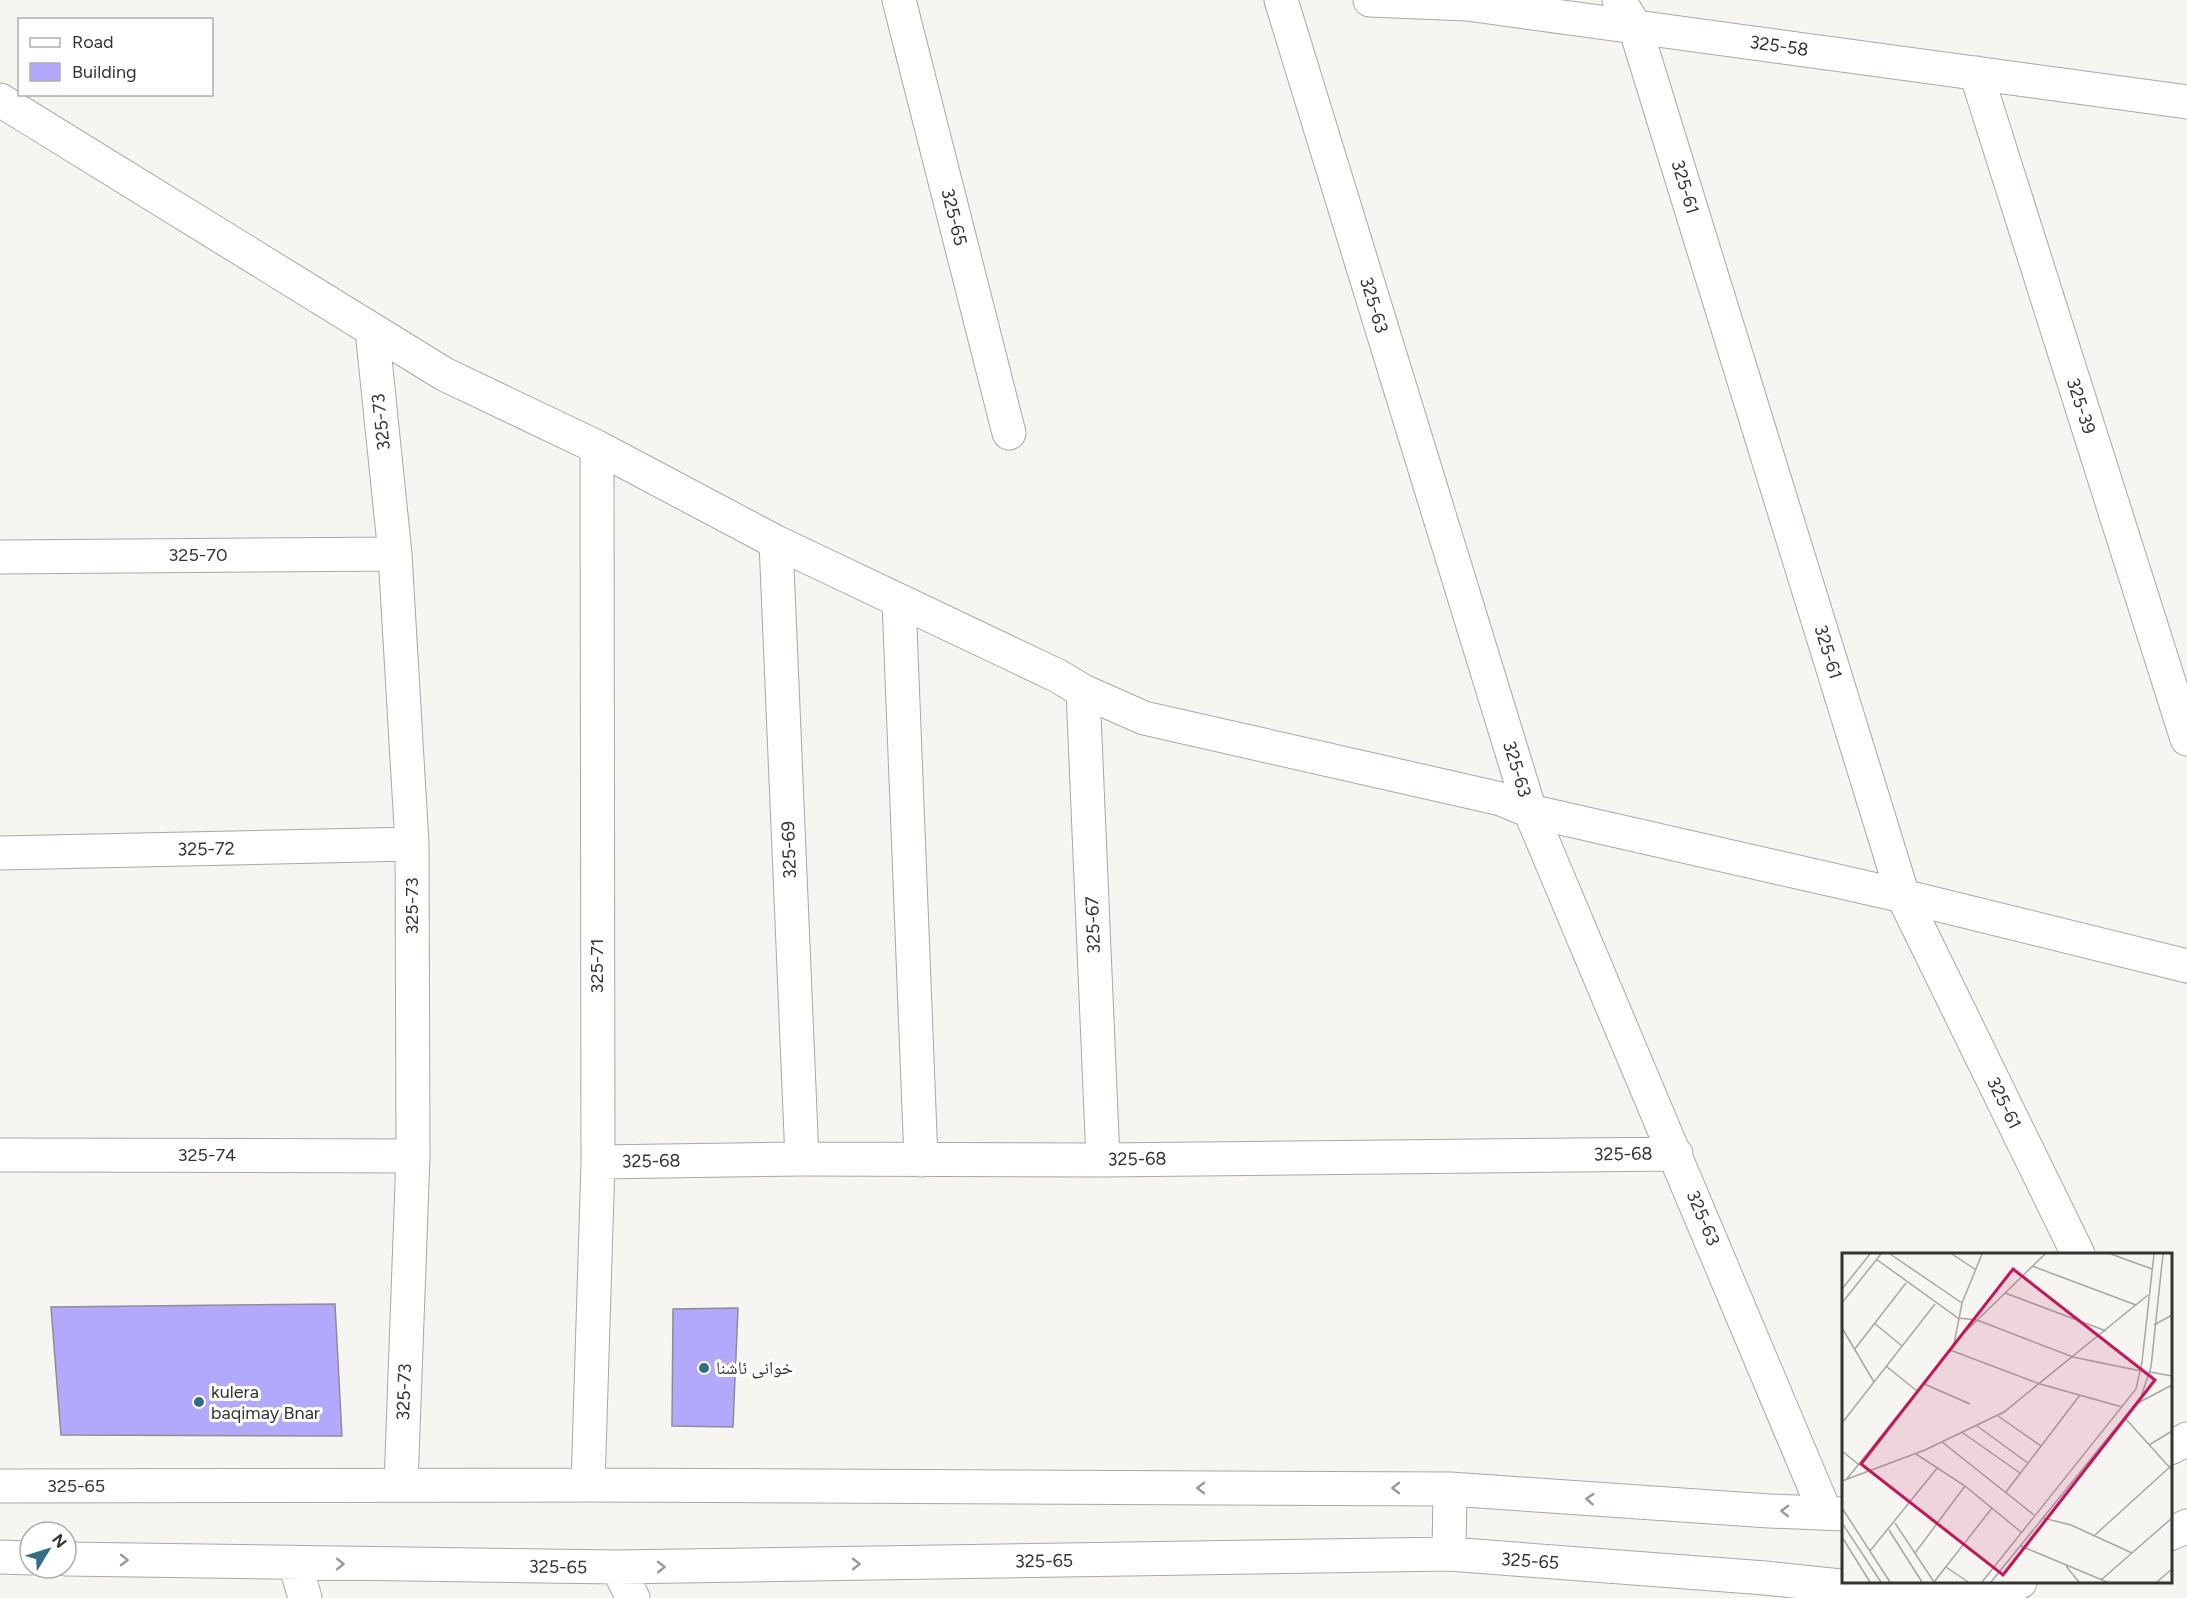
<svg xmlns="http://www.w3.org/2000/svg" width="2187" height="1598" font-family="Figtree,'Noto Naskh Arabic',sans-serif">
	<rect width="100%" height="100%" fill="#f6f5f1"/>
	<path fill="#b2a8fc" stroke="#8e8e92" stroke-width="1.5" d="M 335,1304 L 342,1436 L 61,1435 L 51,1307 Z
		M 738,1308 L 733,1427 L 672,1426 L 673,1309 Z"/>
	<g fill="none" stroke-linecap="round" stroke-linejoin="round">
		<g stroke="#a9a8a4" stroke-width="35">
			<path id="minor" d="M 899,0 L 1009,433
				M 1281,0 L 1530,811 L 1825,1512
				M 1370,0 L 1467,4 L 2187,102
				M 1619,0 L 1635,27 L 1903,896 L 2078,1254
				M 1976,73 L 2187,739
				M 0,100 L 444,374 L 597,447 L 776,542 L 1058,676 L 1083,691 L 1144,718 L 1501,799 L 1530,811 L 1903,896 L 2187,966
				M 372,330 L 395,554 L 412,844 L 413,1156 L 401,1485
				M 776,542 L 802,1159
				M 0,557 L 395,554
				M 899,601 L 921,1160
				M 1083,691 L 1103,1160
				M 0,853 L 412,844
				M 0,1155 L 413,1156
				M 598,1162 L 802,1159 L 1103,1160 L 1676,1154
				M 2170,1448 L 2187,1439
				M 588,1485 L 598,1162 L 597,447
				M 0,1486 L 588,1485 L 1450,1489 L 1769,1511 L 1844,1514
				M 2170,1534 L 2187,1526
				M 1449,1554 L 1450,1489
				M 0,1557 L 30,1558
				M 66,1559 L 617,1567 L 1449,1554 L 1765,1578 L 1907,1593 L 1997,1587 L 2020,1582
				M 295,1563 L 305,1598
				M 617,1567 L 633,1598"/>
		</g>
		<use href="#minor" stroke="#fff" stroke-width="33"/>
	</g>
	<defs><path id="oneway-chevron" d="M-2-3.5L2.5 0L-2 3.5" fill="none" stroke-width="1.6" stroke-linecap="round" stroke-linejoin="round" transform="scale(1.5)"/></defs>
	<g stroke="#9a9998">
		<use href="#oneway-chevron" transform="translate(1201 1488) rotate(-180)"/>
		<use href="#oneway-chevron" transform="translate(1396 1488) rotate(-180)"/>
		<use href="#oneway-chevron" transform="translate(1590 1499) rotate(-176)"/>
		<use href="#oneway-chevron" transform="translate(1785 1511) rotate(-179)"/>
		<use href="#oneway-chevron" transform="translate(124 1560) rotate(1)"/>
		<use href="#oneway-chevron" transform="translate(340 1564) rotate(1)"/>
		<use href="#oneway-chevron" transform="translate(856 1564) rotate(-1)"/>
		<use href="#oneway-chevron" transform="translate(661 1567) rotate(-1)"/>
	</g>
	<g fill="#316e85" stroke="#fff" stroke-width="2">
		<circle cx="704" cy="1368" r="6"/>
		<circle cx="199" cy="1402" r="6"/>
	</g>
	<g text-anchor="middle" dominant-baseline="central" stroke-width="6" stroke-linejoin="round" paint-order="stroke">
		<g font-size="18" fill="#343332" stroke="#fff">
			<text transform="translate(1779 46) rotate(8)">325-58</text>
			<text transform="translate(1685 187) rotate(73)">325-61</text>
			<text transform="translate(954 217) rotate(76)">325-65</text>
			<text transform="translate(1374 305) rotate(73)">325-63</text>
			<text transform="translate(2081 406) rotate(72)">325-39</text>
			<text transform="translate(381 422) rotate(-96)">325-73</text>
			<text x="198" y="555">325-70</text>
			<text transform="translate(1828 652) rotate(73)">325-61</text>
			<text transform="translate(1517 769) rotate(73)">325-63</text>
			<text transform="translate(206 849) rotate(-1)">325-72</text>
			<text transform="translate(789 850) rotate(-92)">325-69</text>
			<text transform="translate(412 906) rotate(-90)">325-73</text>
			<text transform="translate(1093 925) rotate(-92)">325-67</text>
			<text transform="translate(597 966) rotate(-90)">325-71</text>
			<text transform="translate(2004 1103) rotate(64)">325-61</text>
			<text transform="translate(1623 1154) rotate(-1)">325-68</text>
			<text x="207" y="1155">325-74</text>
			<text transform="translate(1137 1159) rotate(-1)">325-68</text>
			<text transform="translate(651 1161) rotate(-1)">325-68</text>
			<text transform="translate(1703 1218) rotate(67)">325-63</text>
			<text transform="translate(404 1392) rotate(-88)">325-73</text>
			<text x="76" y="1486">325-65</text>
			<text transform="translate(1044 1561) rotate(-1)">325-65</text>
			<text transform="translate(1530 1561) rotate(4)">325-65</text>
			<text transform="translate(558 1567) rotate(1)">325-65</text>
		</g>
		<g font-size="18" fill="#343332" stroke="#fff" text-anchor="start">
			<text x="716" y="1368">خوانى ئاشنا</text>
			<text x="211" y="1392">kulera<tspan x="211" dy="21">baqimay Bnar</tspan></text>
		</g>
	</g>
	<g transform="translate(1842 1253)">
		<rect width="330" height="330" fill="#f6f5f1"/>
		<path fill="none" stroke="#a8a7a5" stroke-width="1.5" d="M 48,1 L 120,50M 110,1 L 134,17M 269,1 L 310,16M 34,6 L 116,65 L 135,67 L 231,104 L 299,118M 190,13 L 294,52M 0,36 L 28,1M 163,40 L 264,78M 0,50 L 39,1M 32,70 L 60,93M 312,72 L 330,62M 0,75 L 32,129M 112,91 L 120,50 L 140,1M 12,97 L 64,30M 108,97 L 198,131 L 280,154M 44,113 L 75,138M 308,119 L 330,123M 80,130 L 128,151M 296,150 L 330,132M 156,163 L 199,193M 282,164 L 330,217M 0,170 L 93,51M 135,173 L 186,210M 121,180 L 178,220M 100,189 L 192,262M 307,192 L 330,178M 0,198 L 16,211M 74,201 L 123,233 L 179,279M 4,227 L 121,81 L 203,1M 0,228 L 83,197 L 162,159 L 306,42M 164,239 L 238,142M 0,255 L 48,329M 201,265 L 229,272 L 290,300M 0,270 L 39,329M 53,270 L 92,329M 47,277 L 80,329M 253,282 L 330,212M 0,284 L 28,329M 179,293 L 265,329M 28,298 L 96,214M 73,300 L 123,233M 224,313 L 237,329M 104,314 L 126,329M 259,327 L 330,265M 92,329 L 150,255M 140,329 L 294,136 L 300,109 L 312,1M 149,329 L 299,144 L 309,114 L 321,1M 315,329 L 330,316"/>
		<path fill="#c2185b" fill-opacity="0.15" stroke="#c2185b" stroke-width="3" d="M 171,16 L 313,127 L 161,322 L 19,211 Z"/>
		<rect width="330" height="330" fill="none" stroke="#343332" stroke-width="3"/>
	</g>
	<rect x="18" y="18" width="195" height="78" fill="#ffffff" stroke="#aeadad" stroke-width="1.5"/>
	<rect x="30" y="38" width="30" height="9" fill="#ffffff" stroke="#aeadad" stroke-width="1.5"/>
	<text x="72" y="48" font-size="18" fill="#343332">Road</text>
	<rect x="30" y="63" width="30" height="18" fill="#b2a8fc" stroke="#aeadad" stroke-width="1.5"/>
	<text x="72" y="78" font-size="18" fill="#343332">Building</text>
	<g transform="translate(48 1550) rotate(52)"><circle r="28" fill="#ffffff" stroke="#aeadad" stroke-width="1.5"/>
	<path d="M0-4.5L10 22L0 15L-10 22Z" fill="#316e85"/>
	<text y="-9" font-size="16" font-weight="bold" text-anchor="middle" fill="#343332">N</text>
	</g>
</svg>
